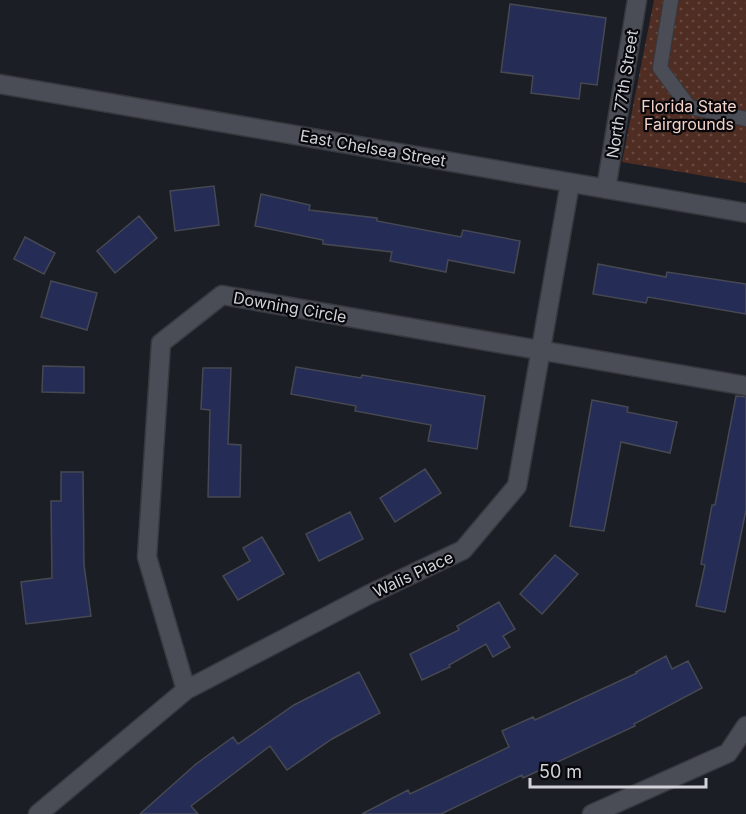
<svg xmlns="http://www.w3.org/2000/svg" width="746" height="814" font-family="Inter,sans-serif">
	<defs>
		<pattern id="park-dots" width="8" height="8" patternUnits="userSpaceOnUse" patternTransform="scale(1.5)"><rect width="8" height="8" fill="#4f2d22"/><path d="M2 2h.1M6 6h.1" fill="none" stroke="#674b42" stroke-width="1.8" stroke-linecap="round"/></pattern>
	</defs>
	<rect width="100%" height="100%" fill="#1c1e26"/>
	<path fill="url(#park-dots)" d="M 654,0 L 746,0 L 746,183 L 622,162 Z"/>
	<path fill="#252c55" stroke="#464952" stroke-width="1.5" d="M 510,4 L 606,18 L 597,85 L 581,83 L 579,99 L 531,93 L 533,76 L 501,72 Z
		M 214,186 L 219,225 L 175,231 L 170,191 Z
		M 261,194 L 310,205 L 309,210 L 377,218 L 377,221 L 461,237 L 463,230 L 520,241 L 514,273 L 448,260 L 446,272 L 390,261 L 392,252 L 323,244 L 323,240 L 255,226 Z
		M 139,216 L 157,238 L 115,273 L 97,251 Z
		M 25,237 L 55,253 L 44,274 L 14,259 Z
		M 598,264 L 666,277 L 667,272 L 746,284 L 746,314 L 648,297 L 646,303 L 593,294 Z
		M 51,281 L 97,293 L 87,330 L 41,317 Z
		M 43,366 L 84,367 L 84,393 L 42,392 Z
		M 296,367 L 361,378 L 362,375 L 485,396 L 477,449 L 428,441 L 431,425 L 355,411 L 356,406 L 291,394 Z
		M 203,368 L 231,368 L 228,444 L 241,445 L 240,497 L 208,497 L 210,410 L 201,409 Z
		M 736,396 L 746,397 L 746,510 L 725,612 L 696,606 L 705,565 L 701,564 L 712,505 L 715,505 Z
		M 592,400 L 628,407 L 627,412 L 677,422 L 670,453 L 621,442 L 604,531 L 570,526 Z
		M 425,469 L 441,493 L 395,522 L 380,498 Z
		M 61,472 L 83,472 L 84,565 L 91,616 L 26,624 L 21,582 L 52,578 L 51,501 L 61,501 Z
		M 350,512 L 363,539 L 319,561 L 306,534 Z
		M 262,537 L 284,574 L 238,600 L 223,576 L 250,561 L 243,548 Z
		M 555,555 L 578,574 L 542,614 L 520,594 Z
		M 499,602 L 515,629 L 503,636 L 510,647 L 493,657 L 486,644 L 449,665 L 450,667 L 422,680 L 410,654 L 459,630 L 457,626 Z
		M 666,656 L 672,669 L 688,661 L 702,688 L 634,724 L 635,726 L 523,778 L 522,775 L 441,814 L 362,814 L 408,790 L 410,794 L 509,747 L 502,731 L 533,717 L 535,720 L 637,673 L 636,672 Z
		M 359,672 L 380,713 L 332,739 L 287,770 L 270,746 L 191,806 L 198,814 L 140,814 L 196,764 L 233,737 L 238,744 L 294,705 Z"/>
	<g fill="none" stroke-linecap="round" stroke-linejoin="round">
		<g stroke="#37393f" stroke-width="16">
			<path id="lane" d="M 671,0 L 660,68 L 689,107 L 746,119"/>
		</g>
		<g stroke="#37393f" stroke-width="21">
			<path id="street" d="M 0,84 L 746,213
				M 606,189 L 637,0
				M 186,690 L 147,557 L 161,343 L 222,295 L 746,386
				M 38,814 L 186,690 L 368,595 L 463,550 L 517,486 L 570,183
				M 592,814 L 728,753 L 746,726"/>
		</g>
		<use href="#lane" stroke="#4a4d56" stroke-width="14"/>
		<use href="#street" stroke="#4a4d56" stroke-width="18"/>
	</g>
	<g text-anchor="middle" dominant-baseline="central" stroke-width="4.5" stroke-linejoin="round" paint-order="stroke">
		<g font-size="16" fill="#d1d3d9" stroke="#08080c">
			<text transform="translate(622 94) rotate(-81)">North 77th Street</text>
			<text transform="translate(373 148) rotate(10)">East Chelsea Street</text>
			<text transform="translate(290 307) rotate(10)">Downing Circle</text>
			<text transform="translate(413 574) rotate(-25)">Walis Place</text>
		</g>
		<g font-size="16" fill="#f4d2c7" stroke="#08080c">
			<text x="689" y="106">Florida State<tspan x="689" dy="18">Fairgrounds</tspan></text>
		</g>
	</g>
	<path d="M530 778v9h176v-9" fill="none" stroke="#d1d3d9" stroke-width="3"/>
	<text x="539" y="778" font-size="18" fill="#d1d3d9" stroke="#08080c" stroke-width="4.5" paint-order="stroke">50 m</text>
</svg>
